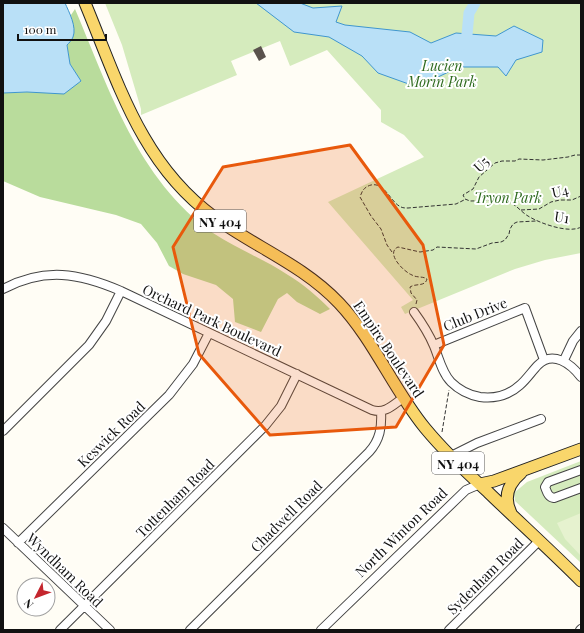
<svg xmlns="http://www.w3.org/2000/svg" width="584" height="633" font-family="'Playfair Display',serif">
	<rect width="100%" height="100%" fill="#fffdf5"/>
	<path fill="#d5ebbd" d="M 105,3 L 581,3 L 581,253 L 545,260 L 515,269 L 405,314 L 401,307 L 413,300 L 328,202 L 424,157 L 404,135 L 381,122 L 381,110 L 327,50 L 290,66 L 280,41 L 231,61 L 237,75 L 141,115 L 141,109 L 122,45 Z
		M 581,461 L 581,563 L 515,501 L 514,493 L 527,482 Z"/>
	<path fill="#b9dc9c" d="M 75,9 C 109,89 138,180 213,233 C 237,249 264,259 288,275 C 303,284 317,296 330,309 L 320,314 L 297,302 L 287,293 L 278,299 L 261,332 L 235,322 L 233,299 L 216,285 L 183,274 L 169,266 L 157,243 L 141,224 L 116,215 L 40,197 L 3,181 L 3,93 L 27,92 L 81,82 L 70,64 L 67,45 L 73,36 L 71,15 Z"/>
	<path fill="#e6f2cf" d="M 581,513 L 581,556 L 565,539 L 557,523 Z"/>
	<path fill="#b9e0f7" stroke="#3f96cf" d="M 3,3 L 65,3 C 69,12 77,27 73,37 C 72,40 69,43 67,45 L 70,64 L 81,81 L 64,94 L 27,92 L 3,93 Z
		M 256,3 L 300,3 L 313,8 L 342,6 L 336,22 L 345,25 L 410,32 L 431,43 L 456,33 L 496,36 L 514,26 L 543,40 L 542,52 L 516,60 L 506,76 L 498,67 L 459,67 L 417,87 L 378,73 L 362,56 L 329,37 L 294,32 Z"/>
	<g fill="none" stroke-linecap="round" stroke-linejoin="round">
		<path stroke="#b9e0f7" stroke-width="11" d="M 460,46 L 467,35 L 469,13 L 475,3"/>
	</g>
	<path fill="#5a524d" d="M 261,46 L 266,57 L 259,61 L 253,50 Z"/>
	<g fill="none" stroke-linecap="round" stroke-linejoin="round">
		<g stroke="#444" stroke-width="10">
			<path id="minor" d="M 3,289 C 45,267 79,273 121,291 L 372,410 C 385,414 393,405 403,398
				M 414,312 C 422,323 429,334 434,346 C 439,358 442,373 451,382 C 459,390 469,395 480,397 C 495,399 509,395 520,385 C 527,379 532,371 538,365 C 553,350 571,364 581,377
				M 434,345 L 525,308 L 544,360
				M 564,360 L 573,341 L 581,331
				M 3,431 L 89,345 L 106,321 L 121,291
				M 451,456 L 477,443 L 541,419
				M 581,470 L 548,482 L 545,487 C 547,492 548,497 554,498 L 581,488
				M 3,528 L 110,630
				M 18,543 L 169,395 L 193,364 L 209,333
				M 60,630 L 265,426 L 281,406 L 297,374
				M 190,630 L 369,452 C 380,440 382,427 381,411
				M 321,630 L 466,490 L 480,484
				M 449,630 L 539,541
				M 580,630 L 581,629"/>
		</g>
		<g stroke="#222" stroke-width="13">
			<path id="major" d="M 85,3 C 118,82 141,164 214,217 C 255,247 303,265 339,303 C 374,340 393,389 425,428 C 444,451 466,472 488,492 C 519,522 551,551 581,581
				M 480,484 L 494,481 L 581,449
				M 511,513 C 503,497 508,484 521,473"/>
		</g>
		<path stroke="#333" stroke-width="1" stroke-dasharray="4 2" stroke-linecap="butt" d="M 581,155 L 575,155 L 568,157 L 543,160 L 519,159 L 515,161 L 502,161 L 495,163 L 479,177 L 473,189 L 463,195 L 465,199 L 470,201 C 482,201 496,199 508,202 C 516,204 521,212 528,216 C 539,223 569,234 581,227
			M 521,210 L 539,209 L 551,202 L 560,200 L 572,200 L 581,196
			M 392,252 L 387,245 L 381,229 L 371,216 L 360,197 C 362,191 364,187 371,185 C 385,182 390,202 401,207 C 403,208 405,208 408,208 L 456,204 L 464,200
			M 416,304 L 417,300 L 411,293 L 410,287 C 416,283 425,287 427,279 C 423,276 417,278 412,275 C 404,272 385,253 398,247 L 420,252 L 433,250 L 437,247 L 476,249 L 492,243 L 501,242 L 505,240 L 509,234 L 510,229 L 513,224 L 517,222 L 536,221
			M 442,432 L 449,390"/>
		<use href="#minor" stroke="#fff" stroke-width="8"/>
		<use href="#major" stroke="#f9d66b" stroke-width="11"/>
	</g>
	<path fill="#e8590c" fill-opacity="0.2" stroke="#e8590c" stroke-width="3" stroke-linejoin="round" d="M 350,145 L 423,245 L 444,345 L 396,427 L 270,435 L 199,354 L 173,247 L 223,167 Z"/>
	<g text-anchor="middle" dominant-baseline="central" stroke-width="4" stroke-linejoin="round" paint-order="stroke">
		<g fill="#fff" stroke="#585858" stroke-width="1">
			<rect x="194" y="210" width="52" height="22" rx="3"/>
			<rect x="432" y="452" width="52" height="22" rx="3"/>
		</g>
		<g font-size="13" font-weight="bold" fill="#111">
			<text x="220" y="221">NY 404</text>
			<text x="458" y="463">NY 404</text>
		</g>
		<g font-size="14" font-style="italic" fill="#2f6b1f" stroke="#fff">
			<text x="442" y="65">Lucien<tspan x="442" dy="16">Morin Park</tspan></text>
			<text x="508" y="197">Tryon Park</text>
		</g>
		<g font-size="14" fill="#111" stroke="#fff">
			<text transform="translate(481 164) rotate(-43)">U5</text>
			<text transform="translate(560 191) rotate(-12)">U4</text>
			<text transform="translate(562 217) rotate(9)">U1</text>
			<text transform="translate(475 314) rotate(-22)">Club Drive</text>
			<text transform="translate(212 320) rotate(25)">Orchard Park Boulevard</text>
			<text transform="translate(389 349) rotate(56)">Empire Boulevard</text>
			<text transform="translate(111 434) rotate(-44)">Keswick Road</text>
			<text transform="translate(175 498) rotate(-45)">Tottenham Road</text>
			<text transform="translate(286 516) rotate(-45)">Chadwell Road</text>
			<text transform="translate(401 532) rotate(-44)">North Winton Road</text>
			<text transform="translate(65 570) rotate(44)">Wyndham Road</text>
			<text transform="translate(485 576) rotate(-45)">Sydenham Road</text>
		</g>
	</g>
	<rect width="584" height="633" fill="none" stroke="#111111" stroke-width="8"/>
	<g transform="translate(36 597) rotate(228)"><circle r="19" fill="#ffffff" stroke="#a0a0a0"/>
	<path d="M0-3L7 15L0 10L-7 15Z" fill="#c4262e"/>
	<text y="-6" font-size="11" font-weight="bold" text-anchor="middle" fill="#111111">N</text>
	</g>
	<path d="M18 34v6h88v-6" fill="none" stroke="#111111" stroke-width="2"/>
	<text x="24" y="34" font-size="12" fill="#111111" stroke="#ffffff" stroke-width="3" paint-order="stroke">100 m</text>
</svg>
